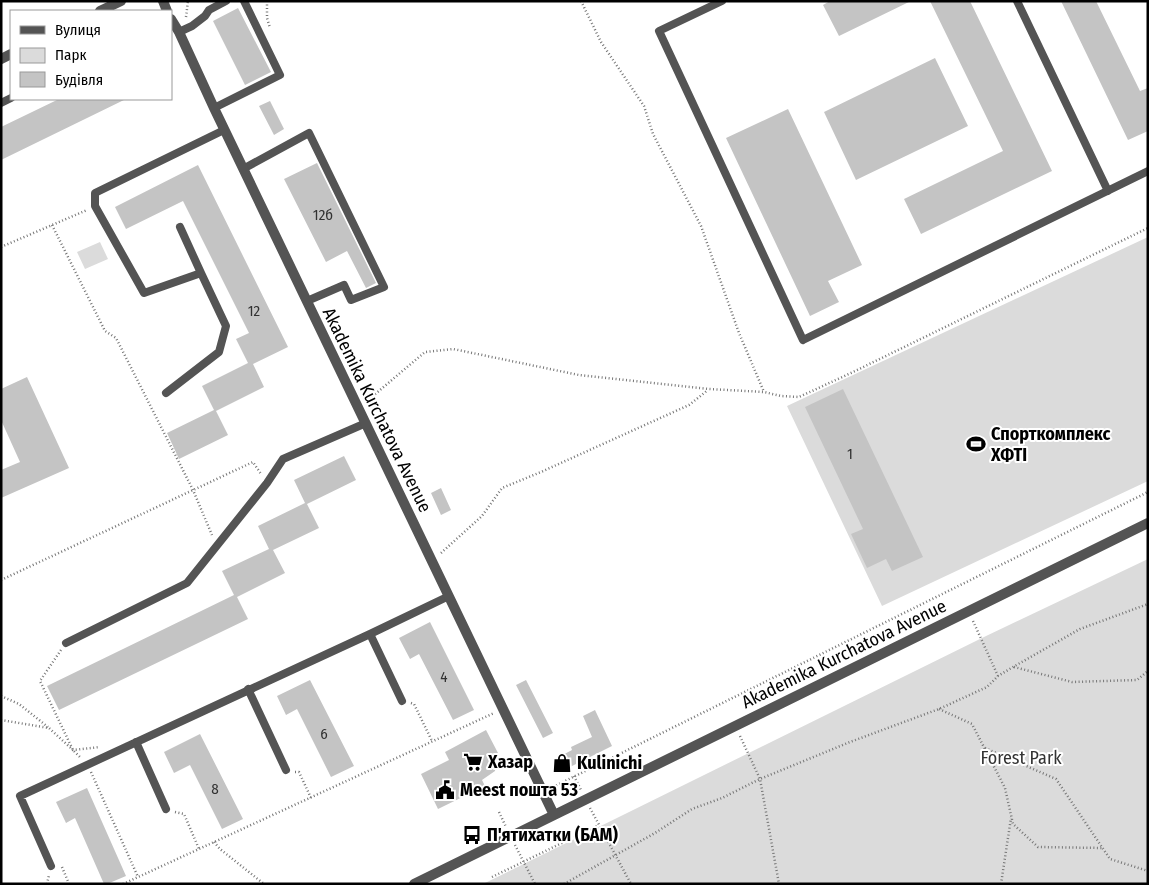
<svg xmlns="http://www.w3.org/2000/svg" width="1149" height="885" font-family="'Fira Sans Condensed',sans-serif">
	<rect width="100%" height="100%" fill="#fff"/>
	<path fill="#dbdbdb" d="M 1148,237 L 1148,481 L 882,606 L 787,406 Z
		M 100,242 L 108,259 L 85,269 L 77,252 Z
		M 1148,559 L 1148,884 L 483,884 L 984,637 Z"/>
	<path fill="#c4c4c4" d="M 830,1 L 911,1 L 839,36 L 823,5 Z
		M 930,1 L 970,1 L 1052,171 L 921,234 L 904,199 L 1003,151 Z
		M 1061,1 L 1096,1 L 1140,91 L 1148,88 L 1148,131 L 1128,140 Z
		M 238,8 L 271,72 L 245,85 L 213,21 Z
		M 935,58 L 968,126 L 856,180 L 824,112 Z
		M 59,99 L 126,99 L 1,160 L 1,127 Z
		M 270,101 L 284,129 L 274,135 L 259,106 Z
		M 788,109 L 862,265 L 828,281 L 839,302 L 810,316 L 726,138 Z
		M 317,163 L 376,283 L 366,288 L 347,251 L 326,262 L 284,179 Z
		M 198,165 L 288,347 L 253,364 L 264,387 L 216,411 L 228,435 L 179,459 L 167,433 L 214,410 L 202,386 L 248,363 L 236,339 L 249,333 L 183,201 L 126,229 L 115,207 Z
		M 27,377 L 69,468 L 1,498 L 1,470 L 20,462 L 1,420 L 1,389 Z
		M 843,389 L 923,557 L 892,571 L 886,559 L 867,568 L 851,534 L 863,529 L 805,407 Z
		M 344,456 L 356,480 L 307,504 L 319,528 L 273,550 L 285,573 L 237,597 L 248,619 L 59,710 L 47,686 L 234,595 L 222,571 L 269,549 L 258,526 L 305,503 L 294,480 Z
		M 441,488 L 451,510 L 441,515 L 431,493 Z
		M 430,622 L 474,710 L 453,720 L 419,654 L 410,659 L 399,638 Z
		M 310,680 L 354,766 L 331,777 L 297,709 L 286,715 L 277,696 Z
		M 526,680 L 553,733 L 543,738 L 516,685 Z
		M 595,710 L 612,746 L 562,771 L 555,759 L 572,750 L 571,747 L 592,737 L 583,716 Z
		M 486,730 L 498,753 L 492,756 L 496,764 L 495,771 L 482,780 L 485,786 L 438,809 L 421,774 L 449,760 L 445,752 Z
		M 200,734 L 243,819 L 222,829 L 190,765 L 174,773 L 164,752 Z
		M 87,788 L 126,876 L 107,884 L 104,884 L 75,818 L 66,823 L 56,802 Z"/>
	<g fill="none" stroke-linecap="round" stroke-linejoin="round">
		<path stroke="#767676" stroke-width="2.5" stroke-dasharray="1 2.5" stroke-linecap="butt" d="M 267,1 L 267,18 L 270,28
			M 581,1 L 601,42 L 644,106 L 653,134 L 701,226 L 739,333 L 764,392
			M 186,17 L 188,1
			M 52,225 L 105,331 L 116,338 L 193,490 L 212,535
			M 1,247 L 87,210
			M 367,401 L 425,352 L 453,349 L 579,375 L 709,389 L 764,392 L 781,396 L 799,397 L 851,373 L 1148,228
			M 441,553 L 482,516 L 502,488 L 541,472 L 667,415 L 689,405 L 708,390
			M 1,580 L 253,462 L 261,474
			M 973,621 L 998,676
			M 61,650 L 40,681 L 73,750 L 81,758
			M 1014,667 L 1072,682 L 1137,680 L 1148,671
			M 1,696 L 19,704 L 48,727
			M 411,703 L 414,704 L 432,741
			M 939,709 L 972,724 L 1005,788 L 1013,824 L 1038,847 L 1103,848
			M 1,720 L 49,728 L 73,750 L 100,747
			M 740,736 L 760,779 L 779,884
			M 985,748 L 1056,779 L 1110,859 L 1148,871
			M 91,772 L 138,877
			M 295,772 L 299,772 L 311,798
			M 574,776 L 581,790
			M 553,787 L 1148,492
			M 590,808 L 631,884
			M 175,812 L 184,814 L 199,849
			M 499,812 L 506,827
			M 214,842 L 220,849 L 264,884
			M 515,845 L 535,884
			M 62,867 L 69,884
			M 492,877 L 599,825
			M 47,884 L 49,875
			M 123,884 L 494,713
			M 564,884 L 655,833 L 692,809 L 722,798 L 760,779 L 850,742 L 939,709 L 987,687 L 998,676 L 1013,667 L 1080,629 L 1148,604
			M 1001,884 L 1011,818"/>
		<path stroke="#545454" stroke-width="8" d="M 722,1 L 659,31 L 803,340 L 1148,171
			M 1017,1 L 1108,191
			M 179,32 L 192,26 L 205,16 L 209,10 L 226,1
			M 1,103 L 11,98
			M 214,108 L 280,75 L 244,1
			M 243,169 L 309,133 L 384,287 L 351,300 L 344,285 L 307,301
			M 180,227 L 201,273 L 144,293 L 95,206 L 95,193 L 224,130
			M 166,393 L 219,352 L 226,326 L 201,273
			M 370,634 L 402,701
			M 66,643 L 187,583 L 267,483 L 283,459 L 366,423
			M 248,689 L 286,770
			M 136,742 L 166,809
			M 51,866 L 20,796 L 370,634 L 449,596"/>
		<path stroke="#545454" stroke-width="10" d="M 163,1 L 167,11
			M 100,11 L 121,1
			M 171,19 L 179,32 L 214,108 L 554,815
			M 1,59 L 11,54
			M 414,884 L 1148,523"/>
	</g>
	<defs>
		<g id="stadium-bare" transform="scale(1.5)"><path d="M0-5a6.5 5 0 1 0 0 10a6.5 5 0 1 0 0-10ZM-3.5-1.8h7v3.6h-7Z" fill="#000" stroke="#fff" stroke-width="2.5" paint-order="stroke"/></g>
		<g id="supermarket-bare" transform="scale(1.5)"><path d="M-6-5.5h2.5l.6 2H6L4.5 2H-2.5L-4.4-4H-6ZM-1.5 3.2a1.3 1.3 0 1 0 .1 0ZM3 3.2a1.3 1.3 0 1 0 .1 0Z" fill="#000" stroke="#fff" stroke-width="2.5" paint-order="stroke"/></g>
		<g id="shop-bare" transform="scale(1.5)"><path d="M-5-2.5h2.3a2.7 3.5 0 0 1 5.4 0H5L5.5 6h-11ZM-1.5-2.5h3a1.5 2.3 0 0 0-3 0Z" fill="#000" stroke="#fff" stroke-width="2.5" paint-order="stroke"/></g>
		<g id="civic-bare" transform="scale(1.5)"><path d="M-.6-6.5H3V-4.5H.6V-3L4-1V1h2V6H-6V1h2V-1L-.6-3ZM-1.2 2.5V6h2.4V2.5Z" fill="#000" stroke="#fff" stroke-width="2.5" paint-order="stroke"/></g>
		<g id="bus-bare" transform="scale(1.5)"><path d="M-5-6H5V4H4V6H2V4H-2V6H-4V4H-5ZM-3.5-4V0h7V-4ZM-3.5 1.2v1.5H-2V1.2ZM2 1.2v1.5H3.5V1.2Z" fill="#000" stroke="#fff" stroke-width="2.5" paint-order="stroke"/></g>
	</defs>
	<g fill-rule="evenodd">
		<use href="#stadium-bare" x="976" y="444"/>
		<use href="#supermarket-bare" x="473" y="762"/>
		<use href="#shop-bare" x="562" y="763"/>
		<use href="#civic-bare" x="445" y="790"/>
		<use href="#bus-bare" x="472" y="835"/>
	</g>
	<g text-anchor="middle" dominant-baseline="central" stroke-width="4" stroke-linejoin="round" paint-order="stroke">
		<g font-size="15" fill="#313131">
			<text x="323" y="215">12б</text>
			<text x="254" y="311">12</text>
			<text x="850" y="454">1</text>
			<text x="444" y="677">4</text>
			<text x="324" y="734">6</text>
			<text x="215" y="789">8</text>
		</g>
		<g font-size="18" fill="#000" stroke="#fff">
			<text transform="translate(377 410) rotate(64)">Akademika Kurchatova Avenue</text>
			<text transform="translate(844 654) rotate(-26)">Akademika Kurchatova Avenue</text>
		</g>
		<g font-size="18" font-weight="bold" fill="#000" stroke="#fff" text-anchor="start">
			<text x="991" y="434">Спорткомплекс<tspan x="991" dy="21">ХФТІ</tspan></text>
			<text x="488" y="762">Хазар</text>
			<text x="577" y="763">Kulinichi</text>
			<text x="460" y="790">Meest пошта 53</text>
			<text x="487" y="835">П'ятихатки (БАМ)</text>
		</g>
		<g font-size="18" fill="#323232" stroke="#fff">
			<text x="1021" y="758">Forest Park</text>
		</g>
	</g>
	<rect width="1149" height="885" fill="none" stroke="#000000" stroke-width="5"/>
	<rect x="10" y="10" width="162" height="90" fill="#ffffff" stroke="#999999"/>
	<rect x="20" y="26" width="25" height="8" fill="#545454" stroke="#999999"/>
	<text x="55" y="35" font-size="15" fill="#000000">Вулиця</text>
	<rect x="20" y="48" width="25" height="15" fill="#dbdbdb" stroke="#999999"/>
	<text x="55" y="60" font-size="15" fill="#000000">Парк</text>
	<rect x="20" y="72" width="25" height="15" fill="#c4c4c4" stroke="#999999"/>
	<text x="55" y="85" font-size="15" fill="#000000">Будівля</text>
</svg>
